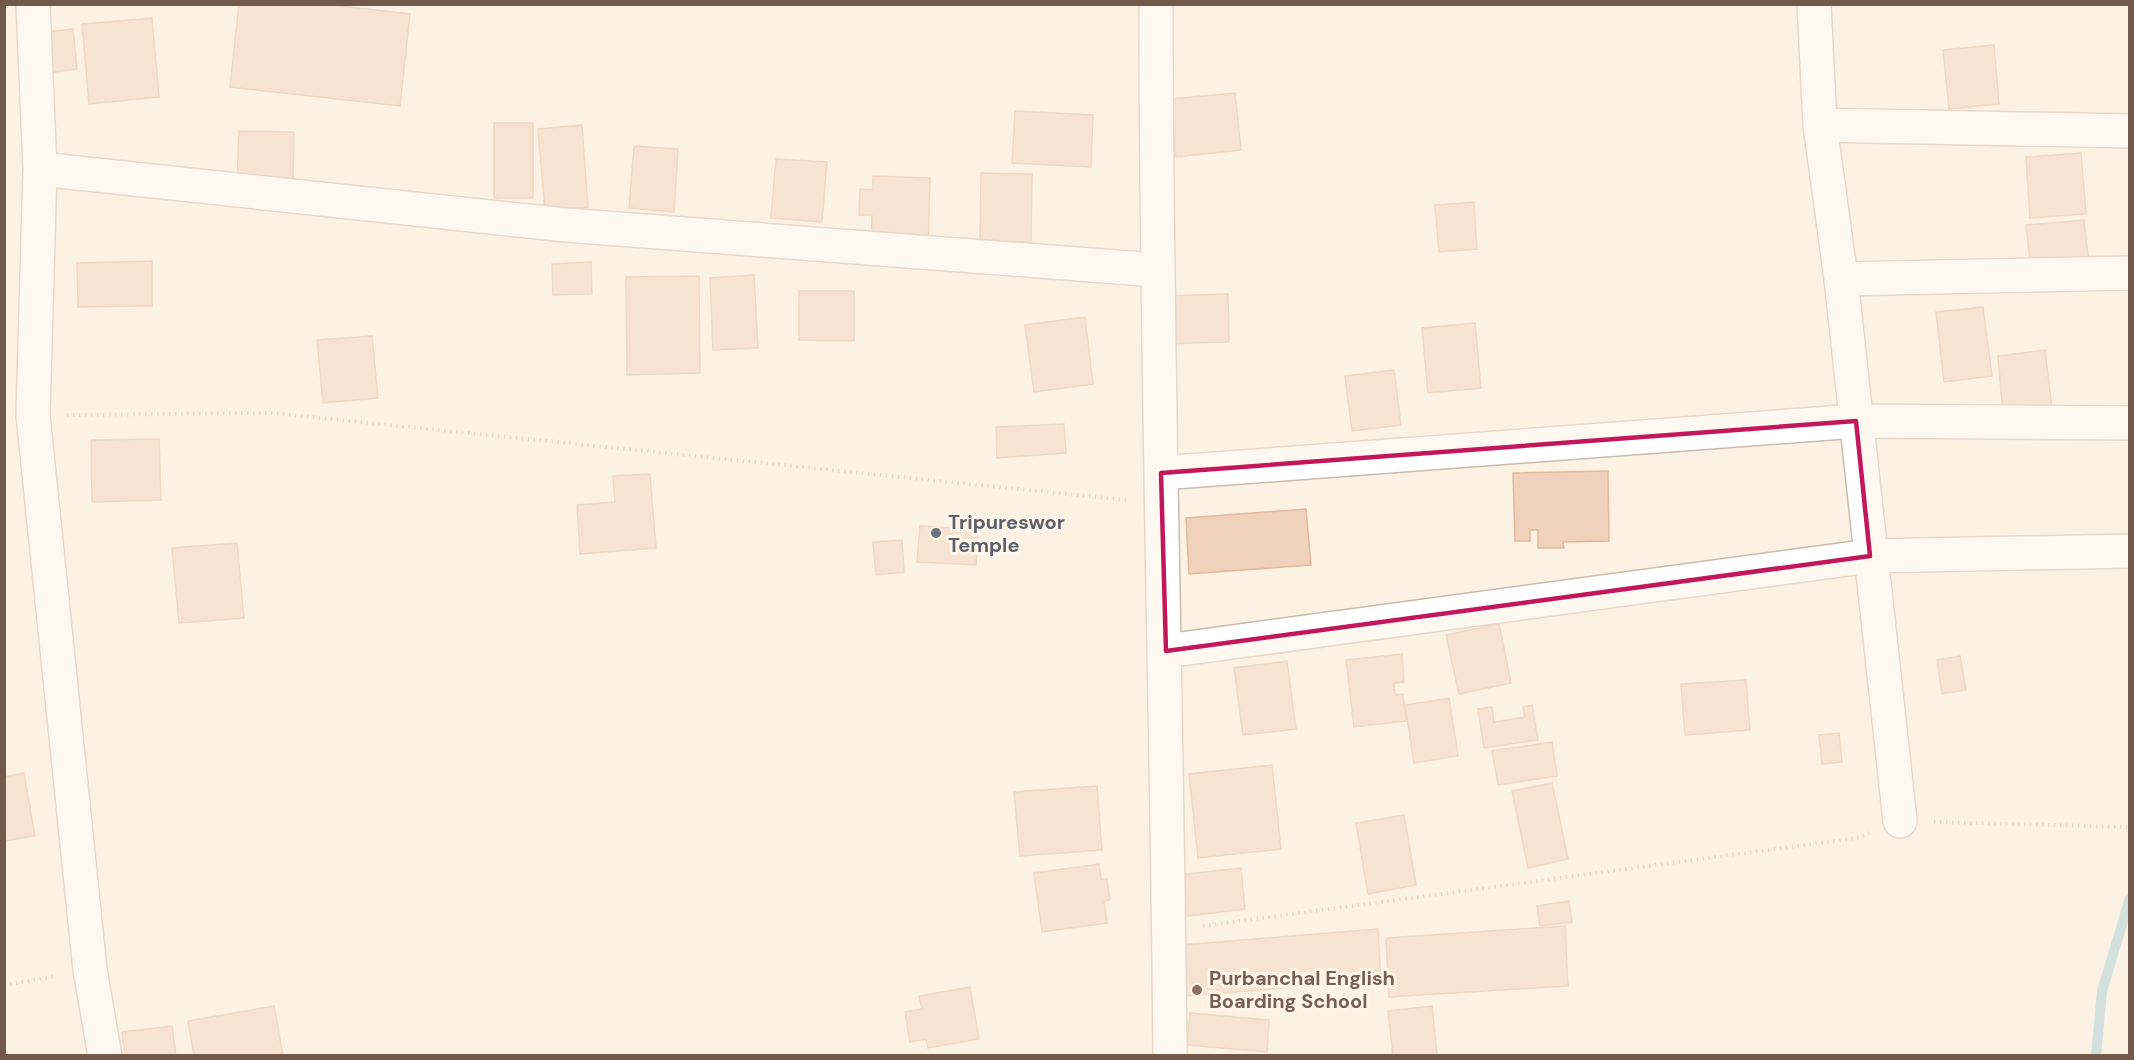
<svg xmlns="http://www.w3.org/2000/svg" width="2134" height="1060" font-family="'DM Sans',sans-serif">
	<rect width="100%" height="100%" fill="#fbf2e3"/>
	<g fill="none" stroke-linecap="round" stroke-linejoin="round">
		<path stroke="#9fccd6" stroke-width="10" d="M 2096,1056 L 2102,991 L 2130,898"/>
	</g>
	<path fill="#f0d1bb" stroke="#e2b89c" stroke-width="1.5" d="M 239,4 L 324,4 L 410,14 L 400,106 L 230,87 Z
		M 152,18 L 159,97 L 89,104 L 82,24 Z
		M 73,29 L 77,69 L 39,74 L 35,33 Z
		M 1994,45 L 1999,104 L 1949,109 L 1943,50 Z
		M 1235,93 L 1241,150 L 1176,157 L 1170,99 Z
		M 1015,111 L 1093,115 L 1091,167 L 1012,163 Z
		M 494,123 L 533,123 L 533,198 L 494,198 Z
		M 582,125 L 588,207 L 545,211 L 538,129 Z
		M 239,131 L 294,132 L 293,184 L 237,182 Z
		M 634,146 L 678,149 L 674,212 L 629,208 Z
		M 2081,153 L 2086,214 L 2030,218 L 2026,157 Z
		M 776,159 L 827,162 L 822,222 L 771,218 Z
		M 981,173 L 1032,174 L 1031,242 L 980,241 Z
		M 873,176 L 930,178 L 928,247 L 871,245 L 872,215 L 859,215 L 860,189 L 873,190 Z
		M 1474,202 L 1477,249 L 1439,252 L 1435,205 Z
		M 2084,220 L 2089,263 L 2031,269 L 2026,225 Z
		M 152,261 L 152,306 L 78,307 L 77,263 Z
		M 591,262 L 592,294 L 553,295 L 552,264 Z
		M 754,275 L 758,348 L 713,350 L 710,278 Z
		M 699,276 L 700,373 L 627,375 L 626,277 Z
		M 799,291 L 854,291 L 854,341 L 799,340 Z
		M 1228,294 L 1229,342 L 1161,344 L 1159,296 Z
		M 1983,307 L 1992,376 L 1944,382 L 1936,312 Z
		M 1085,317 L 1093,384 L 1034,392 L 1025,325 Z
		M 1475,323 L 1481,388 L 1428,393 L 1422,328 Z
		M 372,336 L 378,398 L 323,403 L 317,340 Z
		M 2045,350 L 2052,408 L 2003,414 L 1998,356 Z
		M 1394,370 L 1401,425 L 1352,431 L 1345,376 Z
		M 1064,424 L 1066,453 L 997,458 L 996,427 Z
		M 159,439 L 161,500 L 92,502 L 91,440 Z
		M 1608,471 L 1609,541 L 1563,542 L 1564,548 L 1538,548 L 1538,530 L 1530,530 L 1530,541 L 1515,541 L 1513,473 Z
		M 650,474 L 656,548 L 580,554 L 577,505 L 615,502 L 613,476 Z
		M 1306,509 L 1311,565 L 1189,574 L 1186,518 Z
		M 956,522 L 979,523 L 976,565 L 917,562 L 920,526 L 955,528 Z
		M 902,540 L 904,572 L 876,575 L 873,542 Z
		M 237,543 L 244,618 L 179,623 L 172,548 Z
		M 1499,624 L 1511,683 L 1459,694 L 1446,635 Z
		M 1402,654 L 1404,682 L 1394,683 L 1395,695 L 1403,694 L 1406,721 L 1354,727 L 1346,660 Z
		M 1960,656 L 1966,690 L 1942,694 L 1937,660 Z
		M 1287,661 L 1296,729 L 1243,735 L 1234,668 Z
		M 1746,680 L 1750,730 L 1685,735 L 1681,684 Z
		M 1449,698 L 1458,756 L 1414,763 L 1405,705 Z
		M 1532,705 L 1538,740 L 1484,748 L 1478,709 L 1492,707 L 1494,722 L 1525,717 L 1523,707 Z
		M 1839,733 L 1842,762 L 1822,764 L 1819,735 Z
		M 1552,742 L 1557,776 L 1498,785 L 1492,751 Z
		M 1272,765 L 1281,849 L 1198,858 L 1189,774 Z
		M 24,773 L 35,836 L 4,841 L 4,777 Z
		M 1552,783 L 1568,859 L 1528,868 L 1512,791 Z
		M 1097,786 L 1102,850 L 1020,856 L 1014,792 Z
		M 1404,815 L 1416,885 L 1368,894 L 1356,823 Z
		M 1099,864 L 1101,879 L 1107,879 L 1110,900 L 1104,901 L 1107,923 L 1042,932 L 1034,873 Z
		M 1241,868 L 1245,909 L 1173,918 L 1168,876 Z
		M 1569,901 L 1572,922 L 1540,926 L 1537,906 Z
		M 1565,926 L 1568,986 L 1389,997 L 1386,938 Z
		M 1378,929 L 1381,980 L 1173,997 L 1169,946 Z
		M 970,987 L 979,1039 L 928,1048 L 926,1039 L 910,1042 L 905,1012 L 922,1009 L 919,996 Z
		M 274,1006 L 283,1056 L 194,1056 L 188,1021 Z
		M 1432,1006 L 1437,1056 L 1393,1056 L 1388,1011 Z
		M 1190,1013 L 1269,1020 L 1267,1052 L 1187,1045 Z
		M 172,1026 L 176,1056 L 125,1056 L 122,1032 Z"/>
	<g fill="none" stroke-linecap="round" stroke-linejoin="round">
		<g stroke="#ccbaaa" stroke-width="36">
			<path id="minor" d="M 33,4 L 40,169 L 33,415 L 90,970 L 105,1056
				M 1156,4 C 1156,355 1167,705 1170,1056
				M 1814,4 L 1820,125 L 1841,279 L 1900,821
				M 1820,125 L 2130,131
				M 40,169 L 566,225 L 1156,270
				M 1841,279 L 2130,273
				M 1161,473 L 1856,421 L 2130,423
				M 1166,651 L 1870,556 L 2130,551"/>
		</g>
		<path stroke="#d5b59f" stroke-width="4" stroke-dasharray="1.5 4.5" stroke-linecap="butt" d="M 67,415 L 272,413 L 1126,500
			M 1934,822 L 2130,827
			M 1203,926 L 1857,838 L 1869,833
			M 4,985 L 57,976"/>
		<use href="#minor" stroke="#fff" stroke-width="33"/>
	</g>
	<path d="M0 0H2134V1060H0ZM 1856,421 L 1870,556 L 1166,651 L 1161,473 Z" fill="#fbf2e3" fill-opacity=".55" fill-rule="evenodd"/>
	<path fill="none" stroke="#c2185b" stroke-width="4.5" stroke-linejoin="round" d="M 1856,421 L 1870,556 L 1166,651 L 1161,473 Z"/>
	<circle fill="#6b7280" stroke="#fff6e9" stroke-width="2" cx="936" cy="533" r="6"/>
	<circle fill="#8d6e63" stroke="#fff6e9" stroke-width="2" cx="1197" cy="990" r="6"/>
	<g text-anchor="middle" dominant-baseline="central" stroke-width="6" stroke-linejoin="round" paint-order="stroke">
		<g font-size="20" font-weight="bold" fill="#5b616d" stroke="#fff6e9" text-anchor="start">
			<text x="948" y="522">Tripureswor<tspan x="948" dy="23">Temple</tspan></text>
		</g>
		<g font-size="20" font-weight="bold" fill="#785e54" stroke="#fff6e9" text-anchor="start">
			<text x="1209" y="978">Purbanchal English<tspan x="1209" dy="23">Boarding School</tspan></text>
		</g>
	</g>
	<rect width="2134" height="1060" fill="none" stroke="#72594a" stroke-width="12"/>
</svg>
